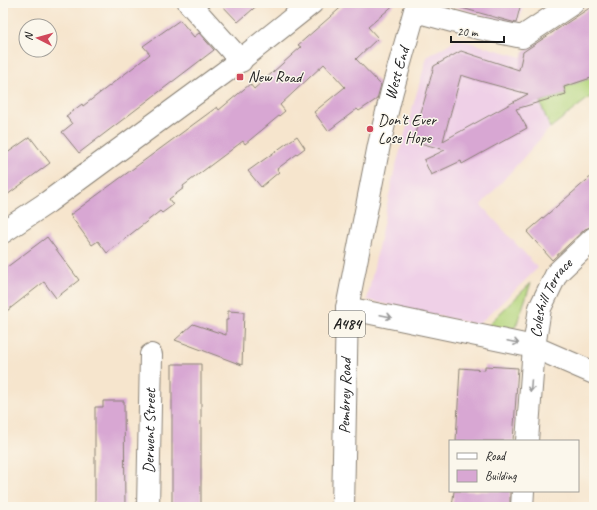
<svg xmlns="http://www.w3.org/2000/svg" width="597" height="510" font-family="Caveat,sans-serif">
	<rect width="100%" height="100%" fill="#fbf7ec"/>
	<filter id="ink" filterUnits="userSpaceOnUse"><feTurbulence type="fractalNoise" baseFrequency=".025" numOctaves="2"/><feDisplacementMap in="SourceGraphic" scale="8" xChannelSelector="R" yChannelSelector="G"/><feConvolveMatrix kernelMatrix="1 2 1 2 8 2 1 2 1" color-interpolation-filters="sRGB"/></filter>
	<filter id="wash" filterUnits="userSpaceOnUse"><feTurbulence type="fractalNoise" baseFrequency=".012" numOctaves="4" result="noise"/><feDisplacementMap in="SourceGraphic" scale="16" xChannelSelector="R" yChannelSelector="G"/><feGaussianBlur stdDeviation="0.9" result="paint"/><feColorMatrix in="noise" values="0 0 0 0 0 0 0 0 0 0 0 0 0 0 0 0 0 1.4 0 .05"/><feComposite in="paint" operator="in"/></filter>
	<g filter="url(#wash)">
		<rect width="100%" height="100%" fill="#f6e5cd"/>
		<path fill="#efd0e7" d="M 442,3 L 524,3 L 518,26 Z
			M 457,39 L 522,57 L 550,128 L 481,205 L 538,268 L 478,325 L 367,300 L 394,172 L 427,57 Z"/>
		<path fill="#b4d57d" stroke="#68784c" d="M 594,63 L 594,94 L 550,128 L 540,102 L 566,94 L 564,87 L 590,78 Z
			M 531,283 L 516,326 L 509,331 L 490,328 L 490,323 Z"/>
		<g id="blocks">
			<path fill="#d8a7d3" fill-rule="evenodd" d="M 220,3 L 260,3 L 238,22 Z
				M 346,3 L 396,3 L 368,27 L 378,38 L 356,59 L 381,85 L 377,99 L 359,111 L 357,109 L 328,131 L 314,112 L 345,87 L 324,64 L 280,105 L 285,111 L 245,144 L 243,141 L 183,186 L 184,188 L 169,199 L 173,205 L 162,213 L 160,211 L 107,253 L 98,241 L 92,245 L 70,215 L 217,107 L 219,110 L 250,84 L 254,89 L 301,47 L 298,45 Z
				M 459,3 L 521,3 L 516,23 L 458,7 Z
				M 594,5 L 594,77 L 564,87 L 566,94 L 516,109 L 527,128 L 462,164 L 461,161 L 431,175 L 424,160 L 445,150 L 413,141 L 434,66 L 461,51 L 519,70 L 523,52 ZM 461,75 L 480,81 L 528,94 L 443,141 Z
				M 180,20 L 194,37 L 199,33 L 214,50 L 79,153 L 62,132 L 72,124 L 66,116 L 82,104 L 83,106 L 139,63 L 150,54 L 143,46 Z
				M 297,136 L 305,148 L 277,169 L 279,172 L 261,187 L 248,171 Z
				M 30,137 L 50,163 L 3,198 L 3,156 Z
				M 594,174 L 594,226 L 585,229 L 552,260 L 527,232 Z
				M 47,237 L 79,280 L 56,298 L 44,282 L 3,314 L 3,270 Z
				M 228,311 L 244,312 L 242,365 L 175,340 L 193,324 L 226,335 L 226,320 L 228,320 Z
				M 172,364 L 201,364 L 201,507 L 172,507 Z
				M 485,366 L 518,368 L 513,441 L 456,441 L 460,368 L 485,370 Z
				M 103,401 L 124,401 L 125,507 L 95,507 L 95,407 L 103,407 Z
				M 454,491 L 510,491 L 510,507 L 452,507 Z"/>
		</g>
	</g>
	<g filter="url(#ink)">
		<use href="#blocks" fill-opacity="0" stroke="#898074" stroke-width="1"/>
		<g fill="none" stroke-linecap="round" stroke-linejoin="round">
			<g stroke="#898074" stroke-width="24">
				<g id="minor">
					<path d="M 189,3 L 241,61"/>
					<path d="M 415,11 L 474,27 L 522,37 L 573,3"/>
					<path d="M 347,308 L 534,347 L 594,373"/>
					<path id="s1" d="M 148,507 L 151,355"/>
				</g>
			</g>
			<g stroke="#898074" stroke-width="24">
				<g id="major">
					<path d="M 3,232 L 48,202 L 225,72 L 312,3"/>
					<path id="s2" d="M 527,441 L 534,347 L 540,308 L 557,273 L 594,238"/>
					<path id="s3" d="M 343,507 L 347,308 L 379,145 L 392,91 L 417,3"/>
					<path d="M 522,507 L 523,491"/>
				</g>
			</g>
			<use href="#minor" stroke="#fff" stroke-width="22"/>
			<use href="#major" stroke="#fff" stroke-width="22"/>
		</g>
		<defs><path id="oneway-shaft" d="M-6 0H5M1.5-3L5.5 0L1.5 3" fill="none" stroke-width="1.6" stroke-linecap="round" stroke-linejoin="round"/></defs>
		<g stroke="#999">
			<use href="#oneway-shaft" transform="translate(386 316) rotate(12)"/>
			<use href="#oneway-shaft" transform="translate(513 342) rotate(12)"/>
			<use href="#oneway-shaft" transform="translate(531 386) rotate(94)"/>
		</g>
	</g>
	<g fill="#d1495b" stroke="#fbf7ec" stroke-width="1.5">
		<rect x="236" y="73" width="8" height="8" rx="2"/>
		<circle cx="370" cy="129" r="4"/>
	</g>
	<g text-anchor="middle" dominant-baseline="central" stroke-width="3" stroke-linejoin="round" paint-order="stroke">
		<rect fill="#fbf7ec" stroke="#5f5e5a" stroke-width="1" x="329" y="311" width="36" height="26" rx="3"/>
		<g font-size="15" font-weight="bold" fill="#1c1c1c">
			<text x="347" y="324">A484</text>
		</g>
		<g font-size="16" fill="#1c1c1c" stroke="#fbf7ec">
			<text stroke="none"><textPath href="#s3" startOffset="439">West End</textPath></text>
			<text stroke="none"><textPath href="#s2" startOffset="147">Coleshill Terrace</textPath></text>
			<text stroke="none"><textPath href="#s3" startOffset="111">Pembrey Road</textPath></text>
			<text stroke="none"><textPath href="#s1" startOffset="76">Derwent Street</textPath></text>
		</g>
		<g font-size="16" fill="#1c1c1c" stroke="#fbf7ec" text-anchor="start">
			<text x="248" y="77">New Road</text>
			<text x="378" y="120">Don't Ever<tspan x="378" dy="18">Lose Hope</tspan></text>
		</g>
	</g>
	<rect width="597" height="510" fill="none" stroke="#fbf7ec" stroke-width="16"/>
	<rect x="449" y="440" width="130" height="52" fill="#fbf7ec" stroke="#a29f99"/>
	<rect x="457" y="453" width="20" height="6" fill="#ffffff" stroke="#a29f99"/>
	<text x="485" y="460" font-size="12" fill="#1c1c1c">Road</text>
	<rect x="457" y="470" width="20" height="12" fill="#d8a7d3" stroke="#a29f99"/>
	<text x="485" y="480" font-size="12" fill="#1c1c1c">Building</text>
	<g transform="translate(38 38) rotate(276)"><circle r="19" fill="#fbf7ec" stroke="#a29f99"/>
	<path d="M0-3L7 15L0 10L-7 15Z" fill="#d1495b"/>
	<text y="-6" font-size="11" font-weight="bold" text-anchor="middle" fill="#1c1c1c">N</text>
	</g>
	<path d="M451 36v6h53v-6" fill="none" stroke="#1c1c1c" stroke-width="2"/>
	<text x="457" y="36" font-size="12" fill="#1c1c1c" stroke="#fbf7ec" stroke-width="3" paint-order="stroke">20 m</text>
</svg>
